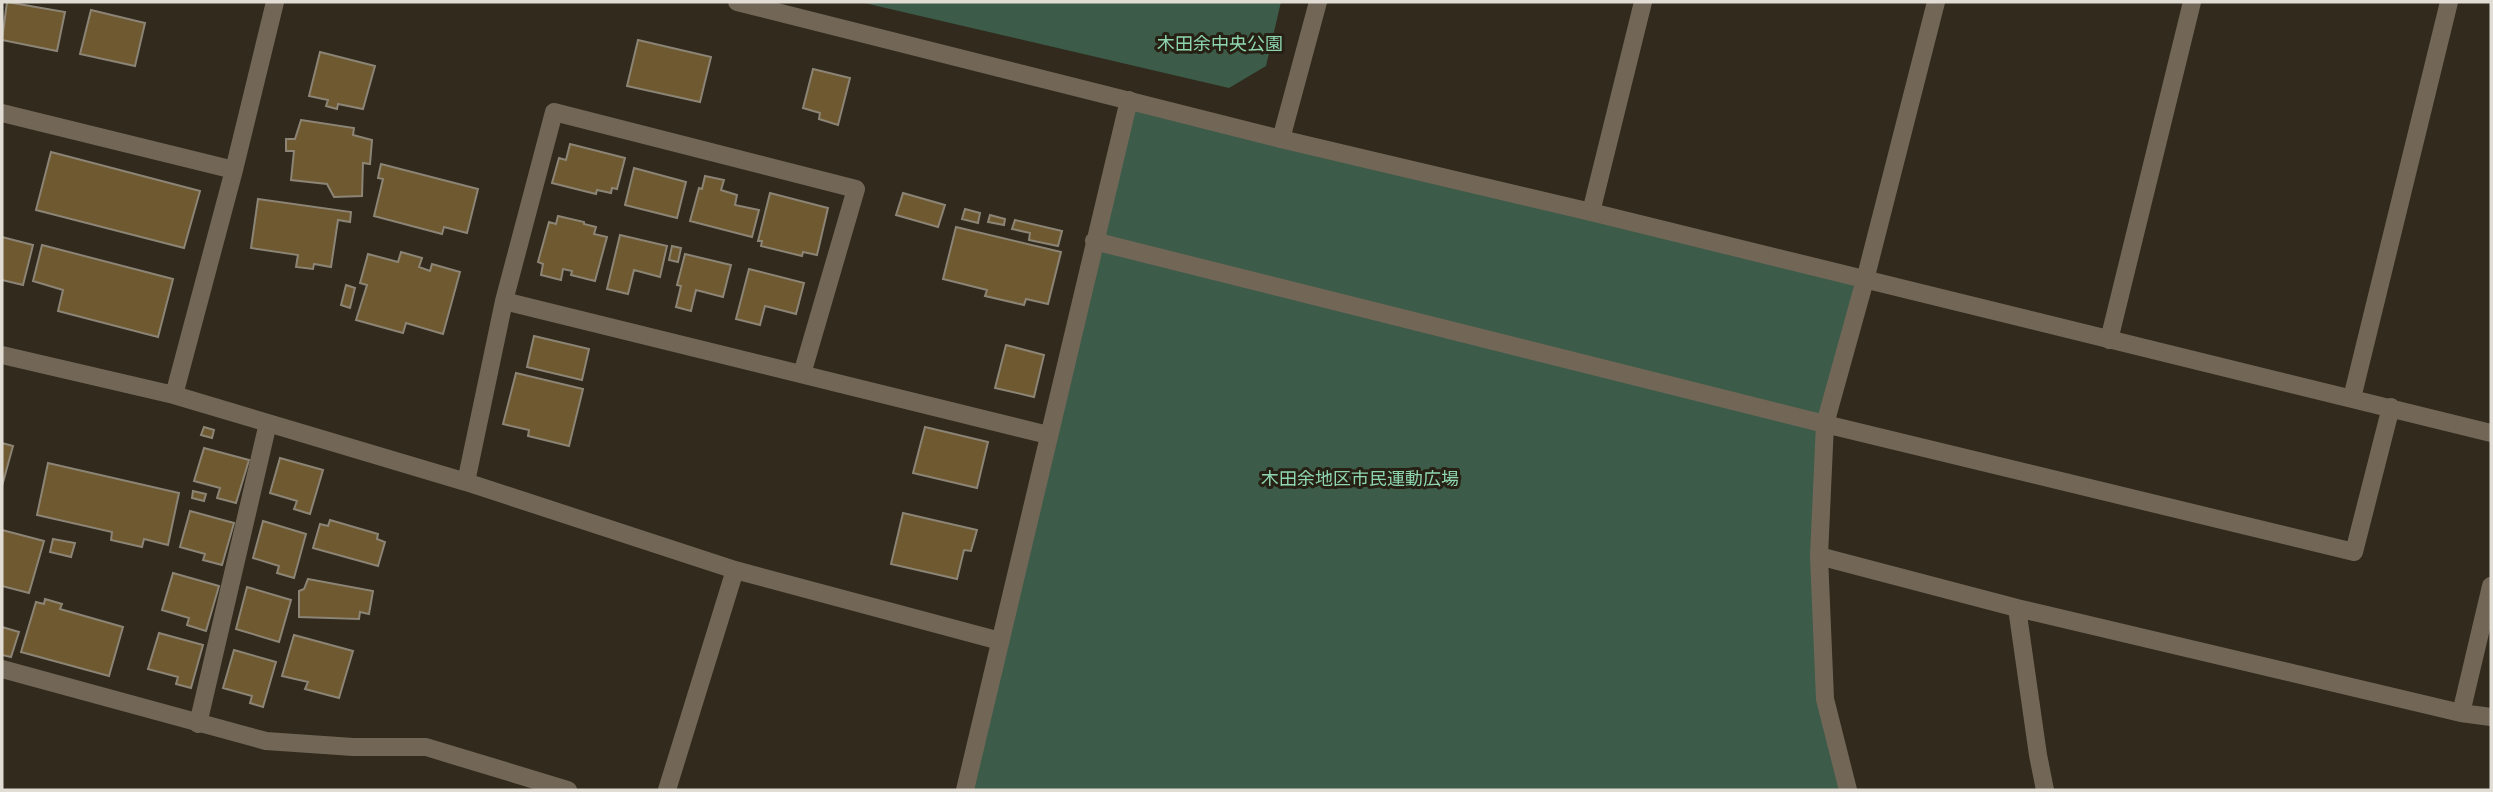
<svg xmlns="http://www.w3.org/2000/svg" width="2493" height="792" font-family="'Work Sans','Noto Sans JP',sans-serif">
	<rect width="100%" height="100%" fill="#312a1d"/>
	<path fill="#3c5b49" d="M 860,2 L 1281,2 L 1266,66 L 1229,88 Z
		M 1129,100 L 1865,280 L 1825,424 L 1825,699 L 1848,790 L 965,790 Z"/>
	<path fill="#6e5931" stroke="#8c8475" stroke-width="2" d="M 7,2 L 65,12 L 57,51 L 2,40 Z
		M 91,10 L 145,23 L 135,66 L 80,54 Z
		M 638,40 L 711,57 L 700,102 L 627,86 Z
		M 320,52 L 375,66 L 363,109 L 338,104 L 337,109 L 326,106 L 328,100 L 309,96 Z
		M 813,69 L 850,78 L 838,125 L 819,119 L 820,113 L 803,108 Z
		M 301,120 L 354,128 L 353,135 L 372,140 L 370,164 L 363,163 L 362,196 L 334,197 L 327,184 L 291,180 L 294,151 L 286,151 L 286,139 L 295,139 Z
		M 570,144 L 625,158 L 617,189 L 612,188 L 611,193 L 597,190 L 596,194 L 552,183 L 559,158 L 566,160 Z
		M 51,152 L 200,191 L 184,248 L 36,210 Z
		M 381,164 L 478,189 L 467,233 L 444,227 L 442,234 L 374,216 L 383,179 L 378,178 Z
		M 634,168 L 686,182 L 677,218 L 625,205 Z
		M 705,176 L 724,180 L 721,190 L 737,195 L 735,205 L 759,210 L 752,237 L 690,221 L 699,188 L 702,189 Z
		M 770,193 L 828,208 L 817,255 L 803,252 L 802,256 L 761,246 L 762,241 L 758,241 Z
		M 903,193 L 945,205 L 938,227 L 896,215 Z
		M 258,199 L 351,212 L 350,222 L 338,220 L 331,267 L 314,264 L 313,269 L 296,267 L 298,255 L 251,248 Z
		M 965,209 L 980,213 L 978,223 L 962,219 Z
		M 990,215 L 1005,219 L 1004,225 L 988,222 Z
		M 558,216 L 584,222 L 584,224 L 596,227 L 594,234 L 607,237 L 595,281 L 571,275 L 572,271 L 563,269 L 561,280 L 541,275 L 543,264 L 538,262 L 549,222 L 556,224 Z
		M 1015,220 L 1062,231 L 1058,246 L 1029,240 L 1030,233 L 1012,229 Z
		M 956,227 L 1061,252 L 1048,304 L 1026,299 L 1024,305 L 985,296 L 987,290 L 943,279 Z
		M 620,235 L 667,246 L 660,277 L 634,270 L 628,294 L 607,289 Z
		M 2,237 L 33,245 L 23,285 L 2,280 Z
		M 42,245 L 173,279 L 158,337 L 58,311 L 63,290 L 33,281 Z
		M 672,246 L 681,248 L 678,262 L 669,260 Z
		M 401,252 L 422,258 L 419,267 L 430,271 L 432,264 L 460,272 L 443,334 L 406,323 L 403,333 L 356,320 L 367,285 L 360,283 L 368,254 L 398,262 Z
		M 685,254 L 731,265 L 723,297 L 696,290 L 691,311 L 676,307 L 681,286 L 677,285 Z
		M 749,269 L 804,283 L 796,314 L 765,306 L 760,325 L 736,319 Z
		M 346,285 L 355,288 L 350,308 L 341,305 Z
		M 534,336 L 589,349 L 582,380 L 527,367 Z
		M 1006,345 L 1044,355 L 1034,397 L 995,388 Z
		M 516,373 L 583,389 L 569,446 L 528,436 L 529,430 L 503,424 Z
		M 204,427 L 214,430 L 212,438 L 201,435 Z
		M 925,427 L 988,442 L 977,488 L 913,473 Z
		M 2,443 L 13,446 L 2,486 Z
		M 204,448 L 249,460 L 236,503 L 217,498 L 220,488 L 194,481 Z
		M 280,458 L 323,470 L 310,514 L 294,509 L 297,501 L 270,493 Z
		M 48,463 L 179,493 L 168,545 L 144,539 L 142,547 L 111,540 L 112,532 L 37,515 Z
		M 193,491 L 206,494 L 204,501 L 192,498 Z
		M 190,511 L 234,523 L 222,565 L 203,560 L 205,554 L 180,547 Z
		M 903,513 L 977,530 L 971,551 L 964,550 L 957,579 L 891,564 Z
		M 330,520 L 378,534 L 377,539 L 385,542 L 378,566 L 313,548 L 320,524 L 328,526 Z
		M 263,521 L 306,534 L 294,578 L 277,573 L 279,566 L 253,558 Z
		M 2,530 L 44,541 L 29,593 L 2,586 Z
		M 53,539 L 75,543 L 71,557 L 50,552 Z
		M 173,573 L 219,586 L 206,631 L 187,625 L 189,618 L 162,610 Z
		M 308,579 L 373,591 L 369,614 L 360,612 L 359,619 L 299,617 L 299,591 L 304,589 Z
		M 247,587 L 291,600 L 279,642 L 236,629 Z
		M 45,599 L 62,604 L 60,609 L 123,627 L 109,676 L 21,652 L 36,602 L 44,604 Z
		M 2,627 L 19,632 L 11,657 L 2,655 Z
		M 159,633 L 203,645 L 191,688 L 176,684 L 178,677 L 148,669 Z
		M 294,635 L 353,651 L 339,698 L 305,689 L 308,682 L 282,676 Z
		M 234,650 L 276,662 L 263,707 L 250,703 L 252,696 L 223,688 Z"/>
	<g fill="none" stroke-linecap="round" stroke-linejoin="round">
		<path stroke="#726757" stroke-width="18" d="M 2,113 L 234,170
			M 1281,139 L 1318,2
			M 1591,212 L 2491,433
			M 1094,241 L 1825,424 L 2354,552 L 2391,407
			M 504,301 L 554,112 L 856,189 L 802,374
			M 2109,340 L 2192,2
			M 2,355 L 174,395 L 466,482 L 735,570 L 1000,641
			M 174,395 L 234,170 L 275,2
			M 2352,398 L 2449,2
			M 466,482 L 504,301 L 1048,435
			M 1819,556 L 2017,608 L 2461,713 L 2491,717
			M 2017,608 L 2038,755 L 2045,790
			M 2,669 L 266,741 L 353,747 L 426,747 L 568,790
			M 2461,713 L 2491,586
			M 198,724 L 268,423
			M 667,790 L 735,570
			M 965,790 L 1129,100
			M 1848,790 L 1825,699 L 1819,556 L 1825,424 L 1865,280 L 1936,2"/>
		<path stroke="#726757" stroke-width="18" d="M 737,2 L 1281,139 L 1591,212 L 1643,2"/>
	</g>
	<g text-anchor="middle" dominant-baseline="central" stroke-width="6" stroke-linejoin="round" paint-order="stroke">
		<g font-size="18" fill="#8ed6ad" stroke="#272014">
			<text x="1220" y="43">木田余中央公園</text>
			<text x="1360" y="478">木田余地区市民運動広場</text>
		</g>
	</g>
	<rect width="2493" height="792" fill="none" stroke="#e1ddd5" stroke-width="7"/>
</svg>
